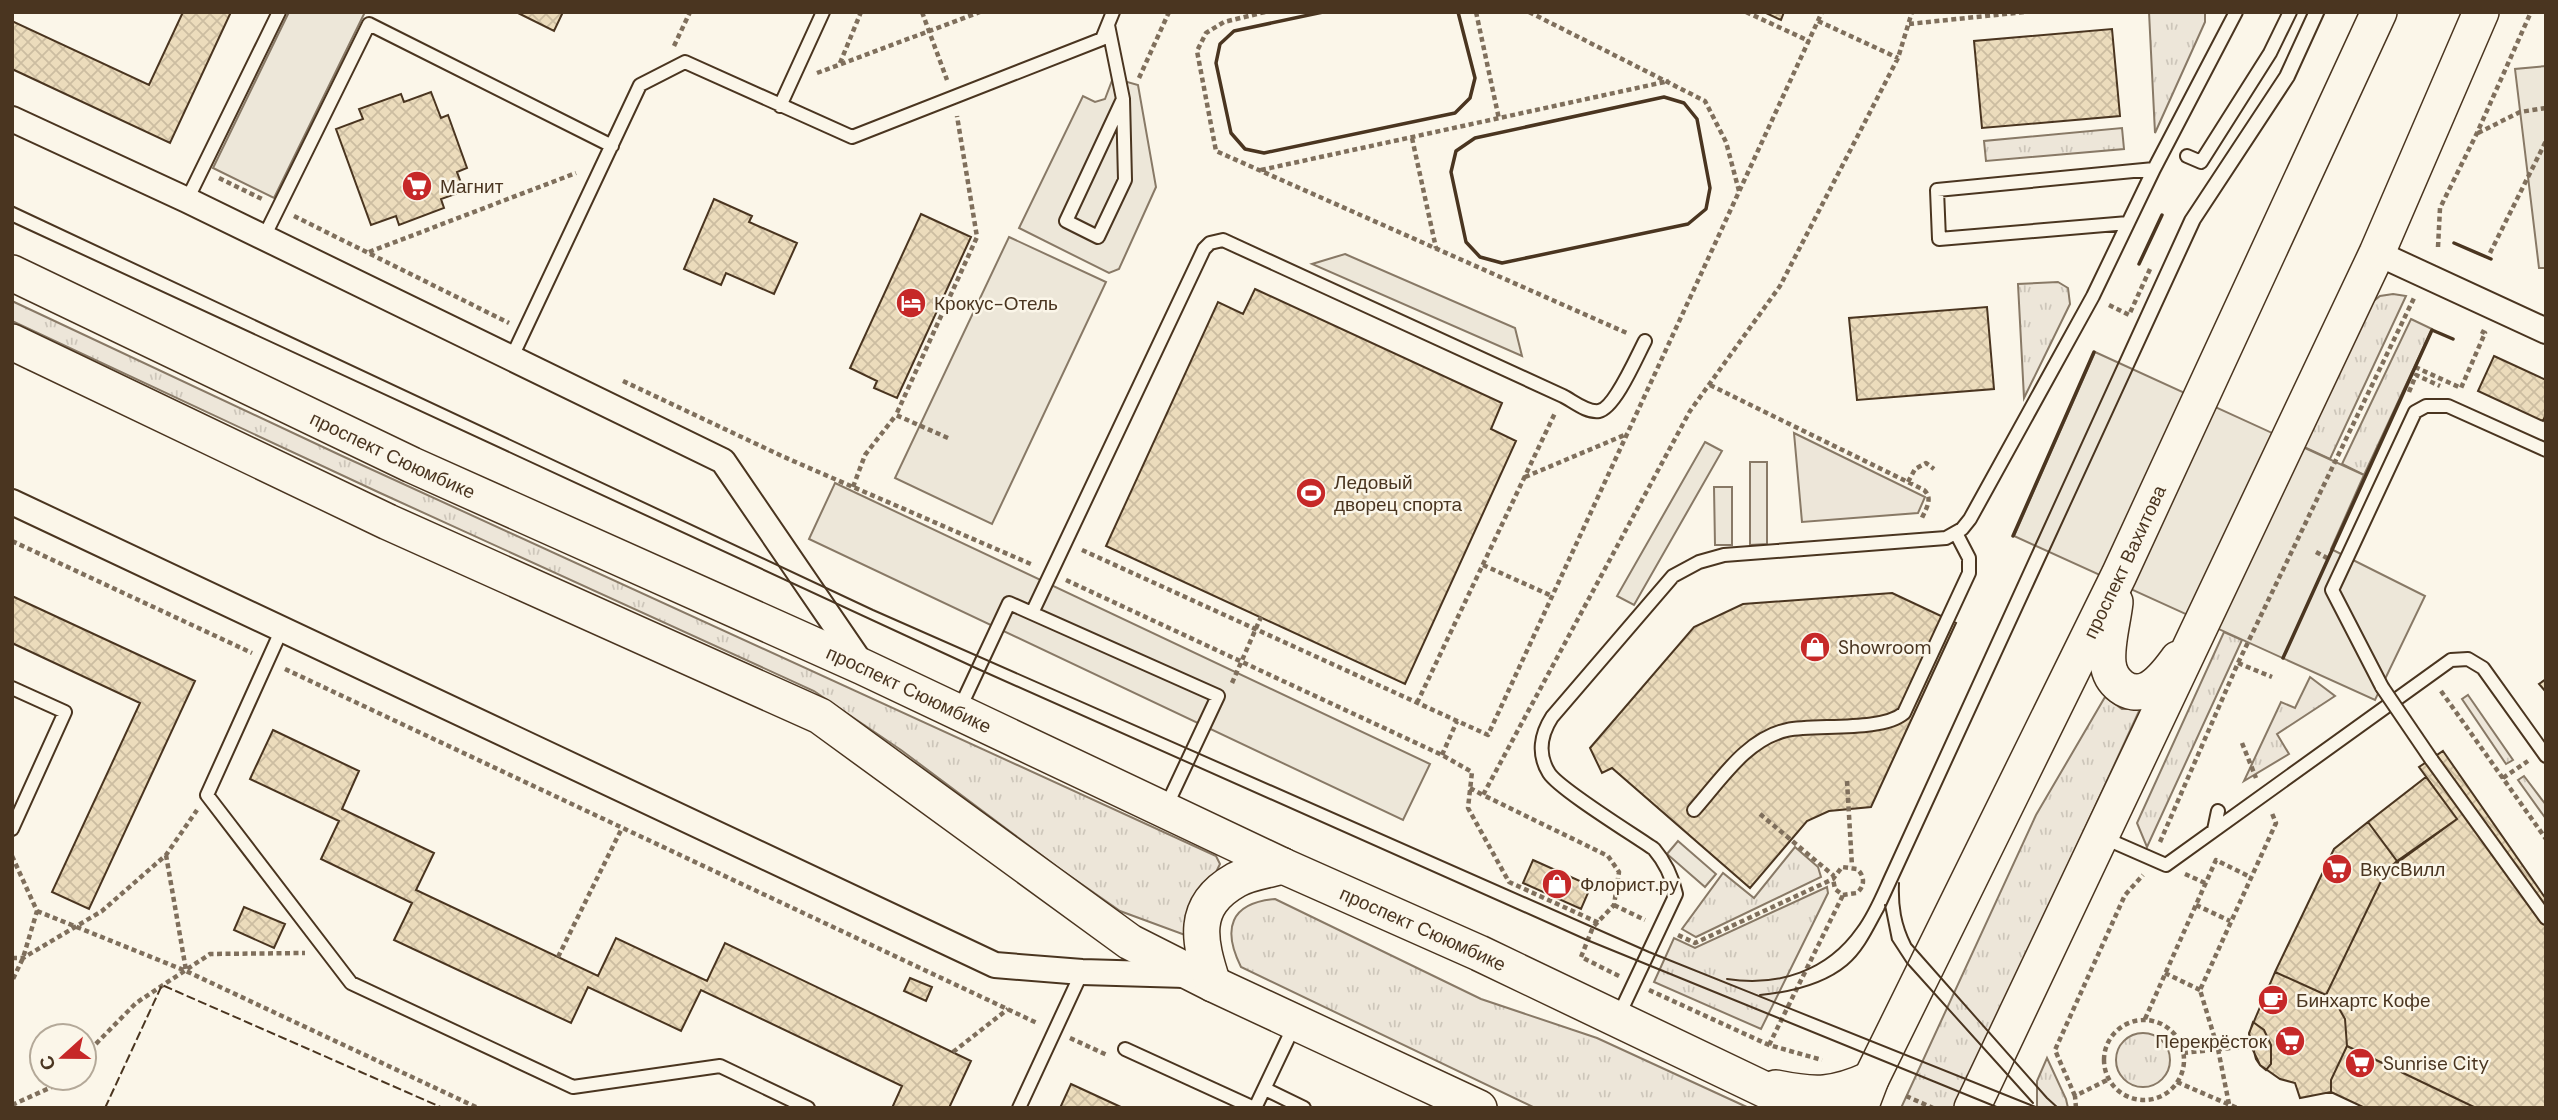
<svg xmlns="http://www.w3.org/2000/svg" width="2558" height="1120" font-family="'DM Sans',sans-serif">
	<defs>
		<pattern id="grass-tufts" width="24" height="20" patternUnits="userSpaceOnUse" patternTransform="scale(1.75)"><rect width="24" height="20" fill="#ede6d9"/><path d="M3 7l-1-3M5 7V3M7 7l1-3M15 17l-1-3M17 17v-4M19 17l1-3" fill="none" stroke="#cdc6ba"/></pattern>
		<pattern id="building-cross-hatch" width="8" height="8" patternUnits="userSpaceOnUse" patternTransform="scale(1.75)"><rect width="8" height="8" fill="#ecdcbc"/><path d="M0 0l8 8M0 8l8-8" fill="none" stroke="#ccbda1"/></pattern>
	</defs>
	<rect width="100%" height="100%" fill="#fbf6e9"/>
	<path fill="url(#grass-tufts)" stroke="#887966" stroke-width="2" d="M 2149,12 L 2205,12 L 2205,22 L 2155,133 Z
		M 2122,128 L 2124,149 L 1986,161 L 1984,141 Z
		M 2058,282 L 2068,288 L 2070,304 L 2024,398 L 2018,284 Z
		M 2393,294 L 2406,296 L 2330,459 L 2304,447 L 2366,307 L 2380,296 Z
		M 12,301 L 340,455 L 1216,856 L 1220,864 L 1185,935 L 1120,911 L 1060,869 L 901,750 L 814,691 L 378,492 L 12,321 Z
		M 2411,319 L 2432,329 L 2364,475 L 2342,464 Z
		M 2224,632 L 2242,640 L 2147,847 L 2137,823 Z
		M 2310,677 L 2335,696 L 2277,734 L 2289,754 L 2244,781 L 2281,702 L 2295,708 Z
		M 2468,695 L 2513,760 L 2506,764 L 2462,699 Z
		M 2105,697 L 2122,709 L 2140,709 L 1956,1108 L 1901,1108 L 2036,815 Z
		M 2524,776 L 2546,805 L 2546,819 L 2518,780 Z
		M 1795,847 L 1818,867 L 1821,877 L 1696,937 L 1682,929 L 1723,873 L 1754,898 Z
		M 1827,887 L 1828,893 L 1761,1029 L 1654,982 L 1674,938 L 1695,948 Z
		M 1275,899 L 1481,999 L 1597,1038 L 1749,1108 L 1535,1108 L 1241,967 C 1222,929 1230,903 1275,899 Z
		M2116 1060a27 27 0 1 1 54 0a27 27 0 1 1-54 0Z
		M 2047,1058 L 2066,1099 L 2068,1108 L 2037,1108 L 2037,1081 Z"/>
	<path fill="#ede6d9" stroke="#887966" stroke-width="2" d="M 1794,433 L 1925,497 L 1918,513 L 1802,522 Z"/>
	<path fill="#ede7d9" stroke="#887966" stroke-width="2" d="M 289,12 L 365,12 L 274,198 L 213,168 Z
		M 2546,66 L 2546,268 L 2539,268 L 2515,69 Z
		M 1113,78 L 1138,85 L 1156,187 L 1119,269 L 1109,273 L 1019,228 L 1083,96 L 1095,102 L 1105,99 Z
		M 1009,237 L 1106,282 L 992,524 L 895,478 Z
		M 1345,254 L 1515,328 L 1522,356 L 1312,264 Z
		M 2095,352 L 2364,475 L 2331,549 L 2425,596 L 2375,700 L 2014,536 Z
		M 1705,442 L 1722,451 L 1634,605 L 1617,596 Z
		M 1750,462 L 1767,462 L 1767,544 L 1750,545 Z
		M 835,483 L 1430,764 L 1403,820 L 809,539 Z
		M 1714,487 L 1732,487 L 1732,545 L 1715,545 Z
		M 1678,841 L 1716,874 L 1705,887 L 1667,854 Z"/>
	<path fill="url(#building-cross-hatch)" stroke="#4a3520" stroke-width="2" d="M 183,12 L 231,12 L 170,143 L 12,69 L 12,21 L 149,85 Z
		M 516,12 L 563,12 L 554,31 Z
		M 1764,12 L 1784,12 L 1781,20 Z
		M 2112,29 L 2120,116 L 1982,128 L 1974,41 Z
		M 431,92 L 441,118 L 448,115 L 467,168 L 457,172 L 464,191 L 441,199 L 444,208 L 399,225 L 396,216 L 371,225 L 336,129 L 363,119 L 359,109 L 401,94 L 404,102 Z
		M 714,199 L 752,216 L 749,222 L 797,243 L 774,294 L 726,273 L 721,285 L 684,269 Z
		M 921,214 L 971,237 L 897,398 L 874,388 L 877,381 L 850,368 Z
		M 1255,289 L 1502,403 L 1491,429 L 1516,441 L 1405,684 L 1106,546 L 1218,302 L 1243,314 Z
		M 1987,307 L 1994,389 L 1857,400 L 1849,318 Z
		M 2494,356 L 2546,380 L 2546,414 L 2543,421 L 2478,391 Z
		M 1892,593 L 1956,623 L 1871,807 L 1829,811 L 1807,821 L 1750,888 L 1612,768 L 1602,773 L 1590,748 L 1694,627 L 1743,604 Z
		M 12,596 L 195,681 L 89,909 L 52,892 L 140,703 L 12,643 Z
		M 2546,679 L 2546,692 L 2539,684 Z
		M 273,730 L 359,771 L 342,809 L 434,853 L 416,890 L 598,976 L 616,938 L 707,981 L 725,943 L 971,1061 L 949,1108 L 892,1108 L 902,1086 L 701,990 L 681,1031 L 588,987 L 571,1023 L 394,940 L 412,903 L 321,859 L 339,821 L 250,779 Z
		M 2443,751 L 2546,899 L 2546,1108 L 2476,1108 L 2347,1046 L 2345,1019 L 2337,1005 L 2326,995 L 2386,871 L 2457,819 L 2419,767 Z
		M 2426,777 L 2457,819 L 2397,861 L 2368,822 Z
		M 2368,822 L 2397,861 L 2386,871 L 2326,995 L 2275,972 L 2334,849 Z
		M 1533,860 L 1591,886 L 1581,909 L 1523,883 Z
		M 244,907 L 285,924 L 274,948 L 234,930 Z
		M 2275,972 L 2326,995 L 2337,1005 L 2345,1019 L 2347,1046 L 2331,1080 L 2331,1092 L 2300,1098 L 2295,1083 L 2280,1079 L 2260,1065 L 2256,1059 L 2249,1033 Z
		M 910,978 L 932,987 L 926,1001 L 904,991 Z
		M 2253,1022 L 2264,1030 L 2271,1045 L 2271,1064 L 2266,1070 L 2260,1065 L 2251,1046 L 2249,1034 Z
		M 2347,1046 L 2476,1108 L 2365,1108 L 2331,1092 L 2331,1080 Z
		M 1071,1084 L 1123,1108 L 1060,1108 Z"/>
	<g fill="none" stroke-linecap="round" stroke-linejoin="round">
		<g stroke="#4a3520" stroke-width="16">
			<path id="service" d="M 1108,25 L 1123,99 L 1066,221 L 1098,237 L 1125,180 L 1123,99
				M 780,106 L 823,12
				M 2187,156 L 2201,162 L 2270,53 L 2290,12
				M 187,200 L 279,12
				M 2128,223 L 1939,239 L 1937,190 L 2154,169
				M 264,237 L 369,24 L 612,146
				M 511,359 L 640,85 L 685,62 L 852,137 L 1102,39 L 1113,12
				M 1032,613 L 1204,249 L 1210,243 L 1223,240 L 1563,396 C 1573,401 1587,413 1599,411 C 1615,408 1637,356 1645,341
				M 282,629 L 207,795 L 351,983 L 573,1087 L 720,1066 L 808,1108
				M 2382,687 L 2332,590 L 2415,412 L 2426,406 L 2448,406 L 2546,450
				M 12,688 L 65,712 L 12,829
				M 959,710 L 1009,603 L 1218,696 L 1165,809
				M 2431,759 L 2546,918
				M 1694,810 C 1720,781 1746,739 1787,730 C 1816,724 1882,732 1904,713 L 1969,573 L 1969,558 L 1956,533
				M 2214,830 L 2218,811
				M 2102,837 L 2166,865 L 2451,660 L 2468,659 L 2483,668 L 2546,756
				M 1618,1017 L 1676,894 C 1672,876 1666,863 1654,849 C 1634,835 1559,789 1549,773 C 1537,754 1541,734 1552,717 L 1673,576 L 1699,562 L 1724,555 L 1946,538 L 1962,529 L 1970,519 L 2093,296 L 2154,169 L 2236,12
				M 1125,1049 L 1254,1108
				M 1265,1089 L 1304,1108
				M 1019,1108 L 1082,972
				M 1255,1108 L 1294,1026"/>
		</g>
		<g stroke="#4a3520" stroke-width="28">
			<path id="minor" d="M 12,119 L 187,200 L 723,461 L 863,666
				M 2377,253 L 2546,331
				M 12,502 L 995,965 L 1082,972 L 1185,975"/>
		</g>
		<g stroke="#4a3520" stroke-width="38">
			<g id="secondary">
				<path id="s1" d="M 12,273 L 412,465 L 863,667 L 1283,866 L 1479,953 L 1803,1108"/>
				<path d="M 12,342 L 388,522 L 820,716 L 1130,942 L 1213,984 L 1479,1108"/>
				<path d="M 2115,602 C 2113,621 2106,644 2108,663 C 2110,682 2128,698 2147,690 C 2160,684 2170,670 2178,659"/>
				<path d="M 1213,984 C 1199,941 1190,906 1236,880 C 1250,872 1269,870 1283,866"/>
				<path d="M 1776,1088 C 1815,1096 1834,1096 1871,1079"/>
				<path id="s2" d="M 1860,1108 L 1871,1079 L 2119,575 L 2379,12"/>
				<path d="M 1972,1108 L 2377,253 L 2481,12"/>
			</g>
		</g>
		<path stroke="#7f6f5c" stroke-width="4.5" stroke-dasharray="5 3.5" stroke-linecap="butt" d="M 922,12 L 947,80
			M 1265,12 L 1224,22 L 1206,33 L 1197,51 L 1216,151 L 1629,334
			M 1476,12 L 1499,119
			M 1529,12 L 1705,101 L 1726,142 L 1739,191
			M 1746,12 L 1809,41
			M 1818,21 L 1898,58
			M 1909,24 L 2024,12
			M 674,46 L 690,12
			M 840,63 L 861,12
			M 817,73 L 980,12
			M 1139,78 L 1169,12
			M 2478,133 L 2520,112 L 2546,108
			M 1412,138 L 1436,248
			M 1261,170 L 1669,81
			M 219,178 L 262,199
			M 294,216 L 509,323
			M 2438,247 L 2440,208 L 2477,133 L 2531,12
			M 369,252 L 576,173
			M 2490,253 L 2546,141
			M 2109,305 L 2129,315 L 2150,269
			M 2415,367 L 2461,388 L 2485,333 L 2481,331
			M 623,381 L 784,457 L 1033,565
			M 1710,385 L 1924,490 C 1934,499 1925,510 1921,520
			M 2409,392 L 2416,375 L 2440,386
			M 948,438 L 896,415 L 977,237 L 957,116
			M 1525,477 L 1627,434
			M 1908,482 L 1915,469 L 1926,463 L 1934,469
			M 853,487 L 865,455 L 896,415
			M 12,541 L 252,653
			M 1082,550 L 1488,735 L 1822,12
			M 2316,552 L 2327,558
			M 1483,565 L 1552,596
			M 1066,580 L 1442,755 L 1472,772 L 1468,808 L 1509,882 L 1599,923
			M 2238,663 L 2272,677
			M 285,669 L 1037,1023
			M 1232,683 L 1261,617
			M 2441,691 L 2546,839
			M 1417,703 L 1555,413
			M 2242,743 L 2256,778
			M 1442,755 L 1457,721
			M 2503,778 L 2528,761
			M 1847,781 L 1852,866
			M 1470,788 L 1483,795
			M 1760,814 L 1834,876
			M 2160,842 L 2238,663 L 2414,298
			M 166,855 L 186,970
			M 12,856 L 37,911 L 23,958 L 12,981
			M 2185,874 L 2205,883
			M 1614,905 L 1645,920
			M 2196,905 L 2230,921
			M 37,911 L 186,971 L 478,1108
			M 1678,935 L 1695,943 L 1833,879 L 1842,867 L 1857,869 C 1865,876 1865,886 1857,893 L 1843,895 L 1835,889 L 1833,879
			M 558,957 L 622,828
			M 12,958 L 23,958 L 102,911 L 166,855 L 197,810
			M 2165,973 L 2200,990
			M 1619,976 L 1581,957 L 1593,927 L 1614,905 L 1619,872 L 1608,856 L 1483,795 L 1690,411 L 1780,286 L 1898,58 L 1912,12
			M 1649,990 L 1769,1045 L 1822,1060
			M 2145,1019 L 2216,860 L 2250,877
			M2104 1060a40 40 0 1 1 80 0a40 40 0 1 1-80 0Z
			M 1070,1038 L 1107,1055
			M 1769,1045 L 1843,895
			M 953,1052 L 1008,1009
			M 2183,1053 L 2251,1046
			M 84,1056 L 136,1003 L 210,954 L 305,953
			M 2177,1082 L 2237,1108
			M 1906,1096 L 1933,1108
			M 2075,1096 L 2055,1050 L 2125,895 L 2143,875
			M 2229,1104 L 2218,1049 L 2200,990 L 2276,823 L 2271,811
			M 12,1105 L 56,1085 L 62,1078
			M 2076,1108 L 2075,1096 L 2109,1079"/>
		<use href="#service" stroke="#fbf6e9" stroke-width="12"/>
		<use href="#minor" stroke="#fbf6e9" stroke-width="24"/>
		<use href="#secondary" stroke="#fbf6e9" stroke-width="35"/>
		<path stroke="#4a3520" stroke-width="2" d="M 12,206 L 873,610 L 1649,952 L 2038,1108
			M 12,222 L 978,669 L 1587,940 L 1999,1108
			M 1899,883 C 1898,906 1901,924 1911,944 L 2047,1098 L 2058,1108
			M 1885,905 L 1892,940 L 1907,963 L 2033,1103
			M 1727,979 C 1778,987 1827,971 1857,928 C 1870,911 1878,889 1887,870 L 2185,217 L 2280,73 L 2308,12
			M 1760,995 C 1791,992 1823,985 1847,965 C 1864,951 1874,928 1884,910 L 2200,223 L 2294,80 L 2325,12"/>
		<g stroke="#4a3520" stroke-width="16" stroke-linecap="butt">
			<path id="service-bridge" d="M 2382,687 L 2431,759"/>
		</g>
		<use href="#service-bridge" stroke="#fbf6e9" stroke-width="12"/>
		<path stroke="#4a3520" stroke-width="2" stroke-dasharray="9 3.5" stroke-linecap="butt" d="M 105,1108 L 162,985 L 443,1108"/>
		<path stroke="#4a3520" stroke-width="3.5" d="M 1323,12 L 1234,31 L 1220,44 L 1216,63 L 1231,133 L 1245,149 L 1264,153 L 1455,113 L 1470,98 L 1475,78 L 1458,12
			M 1664,97 L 1684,103 L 1697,119 L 1710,188 L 1706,209 L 1688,224 L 1502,263 L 1480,257 L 1466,242 L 1451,172 L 1456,151 L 1475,138 Z
			M 2454,243 L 2491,259
			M 2139,264 L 2162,215
			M 2013,536 L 2094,352
			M 2283,658 L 2432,330 L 2453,339"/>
	</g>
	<defs>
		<g id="supermarket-disc" transform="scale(1.575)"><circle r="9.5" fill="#c62828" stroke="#fbf6e9"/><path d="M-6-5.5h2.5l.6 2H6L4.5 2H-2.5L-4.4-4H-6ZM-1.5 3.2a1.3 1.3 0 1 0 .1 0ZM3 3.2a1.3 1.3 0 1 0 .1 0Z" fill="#fff"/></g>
		<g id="hotel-disc" transform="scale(1.575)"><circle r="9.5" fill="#c62828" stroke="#fbf6e9"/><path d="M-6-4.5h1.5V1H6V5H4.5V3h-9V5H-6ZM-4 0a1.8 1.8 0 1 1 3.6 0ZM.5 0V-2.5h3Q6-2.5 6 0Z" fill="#fff"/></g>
		<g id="stadium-disc" transform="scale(1.575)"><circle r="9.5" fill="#c62828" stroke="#fbf6e9"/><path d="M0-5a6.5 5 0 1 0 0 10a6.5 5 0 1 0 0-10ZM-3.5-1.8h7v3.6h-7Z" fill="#fff"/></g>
		<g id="shop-disc" transform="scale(1.575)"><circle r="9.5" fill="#c62828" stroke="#fbf6e9"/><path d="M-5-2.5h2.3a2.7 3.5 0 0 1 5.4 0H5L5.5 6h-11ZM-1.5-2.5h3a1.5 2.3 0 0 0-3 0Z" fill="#fff"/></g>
		<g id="cafe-disc" transform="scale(1.575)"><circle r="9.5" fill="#c62828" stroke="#fbf6e9"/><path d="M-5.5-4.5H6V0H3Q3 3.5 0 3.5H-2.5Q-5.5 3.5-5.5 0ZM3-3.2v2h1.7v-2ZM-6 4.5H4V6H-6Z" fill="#fff"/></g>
	</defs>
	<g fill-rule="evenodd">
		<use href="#supermarket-disc" x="417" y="186"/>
		<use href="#hotel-disc" x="911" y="303"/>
		<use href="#stadium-disc" x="1311" y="493"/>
		<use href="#shop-disc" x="1815" y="647"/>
		<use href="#supermarket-disc" x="2337" y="869"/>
		<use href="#shop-disc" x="1557" y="884"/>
		<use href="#cafe-disc" x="2273" y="1000"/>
		<use href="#supermarket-disc" x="2290" y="1041"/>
		<use href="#supermarket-disc" x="2360" y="1063"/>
	</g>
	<g text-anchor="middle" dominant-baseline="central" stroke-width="5" stroke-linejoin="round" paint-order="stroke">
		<g font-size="19" fill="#4a3520" stroke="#fbf6e9" text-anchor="start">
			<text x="440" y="186">Магнит</text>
			<text x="934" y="303">Крокус-Отель</text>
			<text x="1334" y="482">Ледовый<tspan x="1334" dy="22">дворец спорта</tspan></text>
			<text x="1838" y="647">Showroom</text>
			<text x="2360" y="869">ВкусВилл</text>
			<text x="1580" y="884">Флорист.ру</text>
			<text x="2296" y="1000">Бинхартс Кофе</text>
			<text x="2267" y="1041" text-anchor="end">Перекрёсток</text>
			<text x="2383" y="1063">Sunrise City</text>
		</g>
		<g font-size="19" fill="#4a3520" stroke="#fbf6e9">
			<text stroke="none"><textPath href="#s1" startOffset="422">проспект Сююмбике</textPath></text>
			<text stroke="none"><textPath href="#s2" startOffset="607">проспект Вахитова</textPath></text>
			<text stroke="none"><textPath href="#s1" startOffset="989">проспект Сююмбике</textPath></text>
			<text stroke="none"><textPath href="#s1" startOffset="1556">проспект Сююмбике</textPath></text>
		</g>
	</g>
	<rect width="2558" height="1120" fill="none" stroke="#4a3520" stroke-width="28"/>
	<g transform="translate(63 1057) rotate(249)"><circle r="33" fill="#fbf6e9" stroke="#b4a999" stroke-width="2"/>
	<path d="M0-5L12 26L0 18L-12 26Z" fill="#c62828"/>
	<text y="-10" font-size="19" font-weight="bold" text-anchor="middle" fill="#4a3520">С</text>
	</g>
</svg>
